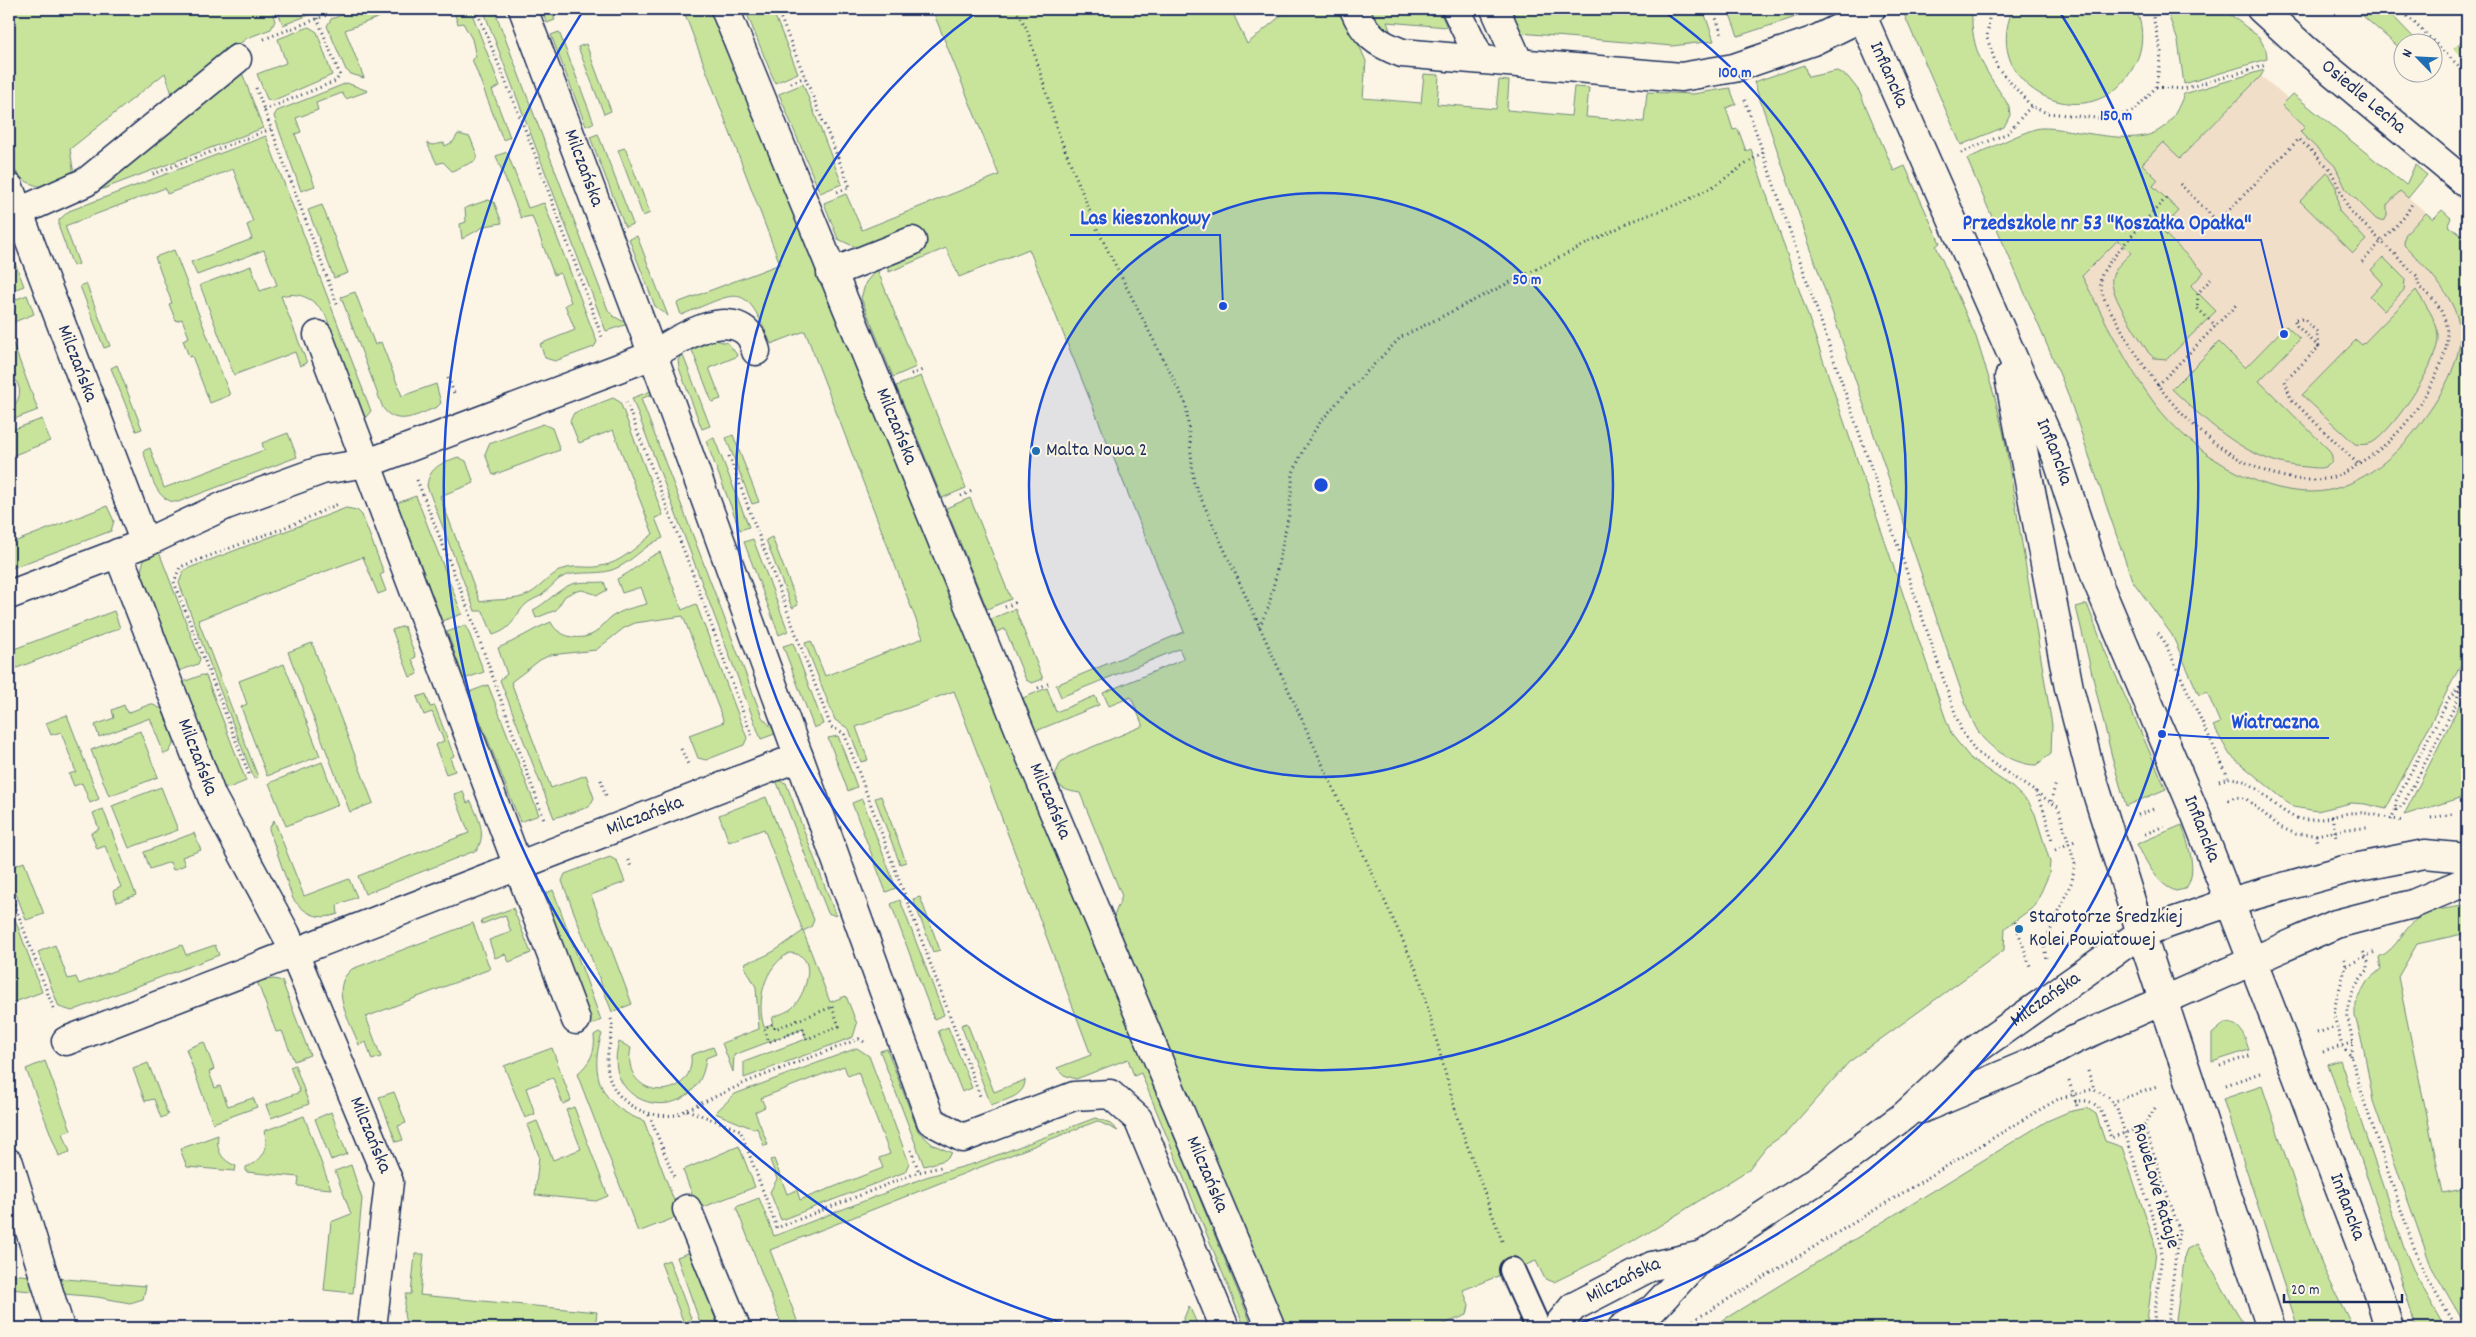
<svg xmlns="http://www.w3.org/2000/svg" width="2476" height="1337" font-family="Dekko,sans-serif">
	<rect width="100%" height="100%" fill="#fcf5e5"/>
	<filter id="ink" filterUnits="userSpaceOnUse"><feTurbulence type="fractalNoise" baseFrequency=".02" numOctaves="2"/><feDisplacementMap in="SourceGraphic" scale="10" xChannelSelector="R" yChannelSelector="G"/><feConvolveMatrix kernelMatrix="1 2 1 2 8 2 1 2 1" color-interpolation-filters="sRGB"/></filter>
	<g filter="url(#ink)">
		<path fill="#f0dec8" d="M 2261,76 L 2467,246 L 2467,572 L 2192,535 L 2029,175 L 2164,142 L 2180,158 Z"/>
		<path fill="#c8e49b" stroke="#728a7c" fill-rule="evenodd" d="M 9,9 L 271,9 L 275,21 L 271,29 L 247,38 L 173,97 L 165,73 L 70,149 L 74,175 L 42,187 C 24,183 16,176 9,158 Z
			M 277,9 L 325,9 L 283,25 Z
			M 358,9 L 382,9 L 378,11 L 380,17 L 345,30 L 364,78 L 351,74 L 346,70 L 327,26 L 331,19 Z
			M 453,9 L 470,9 L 500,86 L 492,90 L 510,137 L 503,140 L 472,59 L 476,57 L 472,39 L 463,23 L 458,24 Z
			M 483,9 L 494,9 L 608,310 L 613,316 L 628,324 L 606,331 Z
			M 541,9 L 550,9 L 555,20 L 547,23 Z
			M 683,9 L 712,9 L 838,320 L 1253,1328 L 1245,1328 L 1141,1073 L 1134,1076 L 1128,1059 L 1076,1079 L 1064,1075 L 1057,1068 L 1091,1055 L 954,691 L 856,727 L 868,760 L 861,762 L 849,729 L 835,720 L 805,643 L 811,641 L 825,676 L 923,638 L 805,331 L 771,344 C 744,279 739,292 681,315 L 677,303 L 780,264 Z
			M 745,9 L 772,9 L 798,73 L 775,83 Z
			M 932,9 L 1231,9 L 1247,44 L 1289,9 L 1343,9 L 1366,61 L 1363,98 L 1421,103 L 1424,74 L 1439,75 L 1437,104 L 1496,109 L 1499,80 L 1509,81 L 1507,110 L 1571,116 L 1574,87 L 1589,88 L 1586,117 L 1644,122 L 1647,92 L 1693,94 L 1730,88 L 1736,104 L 1726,108 L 1733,130 L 1738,129 L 1746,151 L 1751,149 L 1945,717 L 1952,735 L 1971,759 L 2012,787 L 2029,803 L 2035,814 L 2050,862 L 2049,874 L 2035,906 L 2005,928 L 2004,950 L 1849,1062 L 1786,1133 L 1766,1147 L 1748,1170 L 1651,1231 L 1603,1258 L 1554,1282 L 1545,1279 L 1536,1261 L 1463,1290 L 1469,1305 L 1467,1315 L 1434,1328 L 1281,1328 L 1114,916 L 1122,896 L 1080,793 C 1067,791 1059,789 1054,777 L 1061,762 L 1068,757 L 1143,726 L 1131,697 L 1109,706 L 1103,693 L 1184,659 L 1179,649 L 1061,697 L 1056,685 L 1184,632 L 1029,249 L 959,277 L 946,248 L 889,272 L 886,265 L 920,252 L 911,229 L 861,247 L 853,246 L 838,239 L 824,203 L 846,194 L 862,230 L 999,175 Z
			M 1366,9 L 1439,9 L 1447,27 L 1387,22 L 1391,33 L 1380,25 Z
			M 1504,9 L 1703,9 L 1714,41 L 1672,46 L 1520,33 Z
			M 1728,9 L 1805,9 L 1793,18 L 1738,36 Z
			M 1906,9 L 1972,9 C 1970,53 1986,70 2009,106 L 2010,115 L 2004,127 L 1961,145 L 1903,12 Z
			M 2013,9 L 2135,9 C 2144,25 2144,47 2135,64 C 2095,145 1977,89 2013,9 Z
			M 2166,9 L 2223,9 L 2259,37 L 2266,50 L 2267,59 L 2184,84 L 2178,41 Z
			M 2355,9 L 2386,9 L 2418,42 L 2404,42 L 2403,51 Z
			M 309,27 L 317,32 L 332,75 L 272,101 L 267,99 L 257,74 L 286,63 L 278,39 Z
			M 559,32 L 594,123 L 586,126 L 551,35 Z
			M 2467,35 L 2467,62 L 2454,49 Z
			M 586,44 L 611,111 L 604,114 L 578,47 Z
			M 1804,65 L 1808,77 L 1837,71 L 1848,77 L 1859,91 L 1894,171 L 1905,166 L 1940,243 L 1936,246 L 1976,337 L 1995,398 L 2004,435 L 2052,725 L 2051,754 L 2036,765 C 2016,765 1990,749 1979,733 C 1974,726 1971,716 1967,708 L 1754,82 Z
			M 241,70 L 263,128 L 87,195 Z
			M 2264,70 L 2261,76 L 2180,158 L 2163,142 L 2142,164 L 2158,180 L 2153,186 L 2179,211 L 2161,230 L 2204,272 L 2191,286 L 2216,311 L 2167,359 L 2154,358 L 2148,352 C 2139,336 2109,295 2112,278 C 2115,267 2124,260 2131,253 L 2118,240 L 2082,276 C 2105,320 2126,365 2155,404 C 2189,449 2254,493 2312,492 C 2353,492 2394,459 2418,427 C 2438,400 2465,361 2459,325 C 2454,295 2424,265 2404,245 L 2405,235 L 2426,213 L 2433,219 L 2442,210 L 2451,218 L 2448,225 L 2467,240 L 2467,653 L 2386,809 L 2365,804 L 2351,803 L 2317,811 L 2293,807 L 2230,755 L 2213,726 L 2220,723 L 2207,692 L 2199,695 L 2172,635 L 2132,580 L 2066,389 L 1967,159 C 1980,153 2030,128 2041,128 C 2073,127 2135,149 2161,129 C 2173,121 2179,107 2184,94 Z
			M 347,83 L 368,91 L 346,99 L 342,93 L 316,103 L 318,110 L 296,118 L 301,132 L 295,134 L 315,186 L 301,191 L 274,116 L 277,111 Z
			M 803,84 L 842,184 L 820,193 L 779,94 Z
			M 2293,94 L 2406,185 L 2415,165 L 2427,175 L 2408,198 L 2400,191 L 2387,205 L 2387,216 L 2385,220 L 2380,221 L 2376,219 L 2346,189 L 2335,166 L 2300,132 L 2305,127 L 2282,105 Z
			M 458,134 L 470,137 L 477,155 L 475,161 L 452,171 L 443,162 L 437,164 L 427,143 L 432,145 L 444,143 L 445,146 L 453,142 Z
			M 598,134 L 633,224 L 625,227 L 590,137 Z
			M 266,136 L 371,411 L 365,418 L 325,314 C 314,299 300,291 281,296 L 307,363 L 300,366 L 295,352 L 234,375 L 200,285 L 251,266 L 260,291 L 277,285 L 264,250 L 197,275 L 191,262 L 252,239 L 247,225 L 253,222 L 233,169 L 167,194 L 165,188 L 65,226 L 79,264 L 73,266 L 59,228 L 59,220 L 69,211 Z
			M 625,148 L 650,213 L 643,216 L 618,150 Z
			M 507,152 L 528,208 L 544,203 L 597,342 L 594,347 L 555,361 L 545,358 L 540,344 L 575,330 L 565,305 L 571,302 L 560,273 L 554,275 L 532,216 L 521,218 L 496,156 Z
			M 2327,173 L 2336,187 L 2339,211 L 2366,240 L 2353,253 L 2300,201 Z
			M 488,200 L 494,202 L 502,223 L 485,226 L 462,239 L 460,224 L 466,222 L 465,208 Z
			M 322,205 L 348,273 L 334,278 L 308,210 Z
			M 637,236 L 668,316 L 655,306 L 629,239 Z
			M 174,250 L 230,395 L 210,403 L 192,356 L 189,357 L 183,340 L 189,337 L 182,319 L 176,321 L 169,304 L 172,303 L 155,257 Z
			M 2383,257 L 2405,279 L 2404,290 L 2384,311 L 2370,297 L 2383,283 L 2371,270 Z
			M 15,263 L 24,286 L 9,292 L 9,265 Z
			M 877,269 L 916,367 L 893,377 L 861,298 L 866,282 Z
			M 86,283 L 110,346 L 104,348 L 80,286 Z
			M 2416,290 C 2424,303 2437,319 2438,335 C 2440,361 2397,424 2376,440 C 2370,445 2363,445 2355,444 L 2302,395 L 2356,340 L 2362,345 Z
			M 355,292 L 375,345 L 381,342 L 402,396 L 436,384 L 441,403 L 437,407 C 419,414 397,428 383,408 L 341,297 Z
			M 27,295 L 34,314 L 9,324 L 9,302 Z
			M 2286,326 L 2300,339 L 2259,381 L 2329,450 L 2332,456 L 2332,462 C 2325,470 2317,468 2307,467 C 2252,465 2210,425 2172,389 L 2219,342 L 2245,368 Z
			M 9,333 L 38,410 L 9,421 L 9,410 C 23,400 23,384 9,374 Z
			M 714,340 L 728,343 L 738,356 L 709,368 L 721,399 L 712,402 L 692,350 Z
			M 682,353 L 710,426 L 702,429 L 679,368 L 678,360 Z
			M 117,365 L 142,429 L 136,431 L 111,368 Z
			M 921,376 L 966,488 L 942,498 L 896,386 Z
			M 654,390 L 652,394 L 641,399 L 762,717 L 772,728 L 783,731 L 761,739 L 632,398 Z
			M 613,398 L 620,402 L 663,515 L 655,518 L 663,538 C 642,546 632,563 612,570 C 595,576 574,569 559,579 C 553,584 548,590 542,595 C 537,598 530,600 525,605 C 512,619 514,628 493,635 L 483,611 L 475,611 L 427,486 C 429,467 442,463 458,457 L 466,461 L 474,483 L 440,496 L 480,602 C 497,598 514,602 529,594 C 542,587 552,571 567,568 C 578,565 590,569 601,566 C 621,563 637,546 653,534 L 613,430 L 579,443 L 570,421 L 574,413 Z
			M 42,419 L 50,441 L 9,457 L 9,431 Z
			M 543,424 L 552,428 L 560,450 L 493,475 L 485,454 L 489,444 Z
			M 288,433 L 297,457 L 178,502 C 154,503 150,469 143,451 L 150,448 L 164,488 L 264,450 L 262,443 Z
			M 733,435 L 759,502 L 752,504 L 726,438 Z
			M 714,438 L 749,527 L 740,530 L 706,441 Z
			M 416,496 L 462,614 L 442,621 L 397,503 Z
			M 970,498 L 1011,599 L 987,609 L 946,508 Z
			M 107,506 L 114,521 L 111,531 L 9,569 L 9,544 Z
			M 346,508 L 357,510 L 362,515 L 384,573 L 380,575 L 386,591 L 378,594 L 363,557 L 198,620 L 258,777 L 254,779 L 179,583 L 184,570 Z
			M 772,537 L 798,605 L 792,608 L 766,540 Z
			M 753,539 L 788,631 L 779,635 L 744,542 Z
			M 159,552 L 200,659 L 198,664 L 179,671 L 141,571 L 144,559 Z
			M 660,552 L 682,610 L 696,604 L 747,738 L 744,745 L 706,760 L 698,758 L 689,735 L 724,722 L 683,616 L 635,623 L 624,628 L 596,650 L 550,655 L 540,660 L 511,682 L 551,788 L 586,775 L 594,798 L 589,807 L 554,818 L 500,680 L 507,674 L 498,648 C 517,641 532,629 551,622 C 558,638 582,642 596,632 C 601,628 605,622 610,618 C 621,610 634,607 647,604 L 641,587 L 622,593 L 617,579 C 634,571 644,559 660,552 Z
			M 604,582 L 607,590 L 598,595 L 582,590 L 573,592 L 565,596 L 556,610 L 536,618 L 533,610 C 546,604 558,589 572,584 C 582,581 593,583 604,582 Z
			M 2087,604 L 2105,651 L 2166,789 L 2126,806 L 2112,757 L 2076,607 Z
			M 1015,609 L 1043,679 L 1032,683 L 1026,680 L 1005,629 L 996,632 L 991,619 Z
			M 114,611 L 120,628 L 9,671 L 9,651 Z
			M 466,625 L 484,672 L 464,679 L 447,632 Z
			M 404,626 L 416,657 L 412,659 L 418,674 L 410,677 L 392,630 Z
			M 312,643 L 373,803 L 350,812 L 288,652 Z
			M 793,643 L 823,724 L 814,728 L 783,646 Z
			M 284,664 L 320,756 L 267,776 L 241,707 L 247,704 L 239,681 Z
			M 202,675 L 206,676 L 246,781 L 229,788 L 222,786 L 183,682 Z
			M 488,685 L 539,815 L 520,822 L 469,692 Z
			M 1047,688 L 1056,712 L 1095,696 L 1099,705 L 1036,731 L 1023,698 Z
			M 2467,690 L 2467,796 L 2404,815 Z
			M 426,694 L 430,707 L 435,706 L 454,756 L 450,758 L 455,771 L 446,774 L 435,745 L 444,741 L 432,712 L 424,715 L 417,697 Z
			M 151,704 L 162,709 L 175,741 L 169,752 L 164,754 L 150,718 L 99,737 L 95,725 L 114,718 L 112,710 L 124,705 L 127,713 Z
			M 67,715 L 99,799 L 90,803 L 82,783 L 74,786 L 69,774 L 76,772 L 61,732 L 51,735 L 46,723 Z
			M 140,731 L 158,777 L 109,796 L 91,750 Z
			M 838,736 L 857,787 L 848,791 L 828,738 Z
			M 322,762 L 338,805 L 286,826 L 269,783 Z
			M 776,780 L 786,783 L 836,916 L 828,913 Z
			M 161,787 L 178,830 L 129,848 L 112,806 Z
			M 463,791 L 467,803 L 471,801 C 478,819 487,832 477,850 L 365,894 L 358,876 L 469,833 L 454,794 Z
			M 881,796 L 906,862 L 900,864 L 875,798 Z
			M 766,797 L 814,920 L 811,927 L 803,931 L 830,1002 L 846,996 L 857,1024 L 853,1037 L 744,1078 L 744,1062 L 806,1039 L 803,1029 L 734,1055 L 733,1072 L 722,1043 L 759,1029 L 756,987 L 745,967 L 746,962 C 769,958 784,944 803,931 L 764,829 L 729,842 L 719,815 ZM 789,953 C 819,953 807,991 794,1006 C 789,1012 780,1014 773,1017 L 772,1024 L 764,1027 C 756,1001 764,967 789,953 Z
			M 862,799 L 896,888 L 886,892 L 852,803 Z
			M 103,809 L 136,895 L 117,902 L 113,891 L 121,887 L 105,846 L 97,849 L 91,833 L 99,829 L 93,813 Z
			M 274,820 L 304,896 L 349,879 L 357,897 L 337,905 L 338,914 C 319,921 305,914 293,899 L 269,829 Z
			M 2182,825 C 2188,843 2199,874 2185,889 L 2176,891 C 2157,885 2146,861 2137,844 Z
			M 194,833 L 201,850 L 182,857 L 185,865 L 173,870 L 170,862 L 150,869 L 144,852 Z
			M 610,857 L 617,861 L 625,882 L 591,895 L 632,1004 L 612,1012 L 562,881 L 565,874 Z
			M 24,862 L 44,914 L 26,920 L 9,875 L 9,868 Z
			M 553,890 L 601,1020 L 591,1025 L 546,901 L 545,894 Z
			M 920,897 L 940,950 L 933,952 L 913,899 Z
			M 900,900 L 944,1015 L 934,1019 L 891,904 Z
			M 9,903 L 42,992 L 9,1004 Z
			M 2467,905 L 2467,933 L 2417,944 L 2398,977 L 2443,1193 L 2467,1188 L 2467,1328 L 2431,1266 L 2373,1101 L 2364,1050 L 2355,1016 L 2355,1003 L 2368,980 L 2381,969 L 2379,957 C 2398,949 2403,927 2421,916 C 2433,909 2454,908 2467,905 Z
			M 513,908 L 531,953 L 509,962 L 505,954 L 495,958 L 489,940 L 511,932 L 505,915 L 482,924 L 481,920 Z
			M 473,923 L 490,969 L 366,1017 L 381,1057 L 372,1060 L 366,1042 L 359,1045 C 350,1021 328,988 352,969 Z
			M 55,945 L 68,979 L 76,977 L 79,984 L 182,945 L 186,955 L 215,945 L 219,955 L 72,1011 L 59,1007 L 38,952 Z
			M 274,979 L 282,981 L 310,1055 L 294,1061 L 282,1031 L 276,1032 L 257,981 Z
			M 967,1023 L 994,1092 L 1025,1080 C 1025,1097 1004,1100 991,1105 L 961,1025 Z
			M 2225,1023 C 2242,1023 2244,1036 2249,1050 L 2212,1062 L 2212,1034 Z
			M 948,1027 L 972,1088 L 962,1092 L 938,1031 Z
			M 599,1032 L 602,1034 C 588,1075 602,1107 644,1121 L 679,1214 L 677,1217 L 638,1232 L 577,1074 C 590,1063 596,1052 594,1035 Z
			M 204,1042 L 214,1069 L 209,1072 L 215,1088 L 220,1086 L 228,1106 L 253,1098 L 257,1107 L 213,1123 L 186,1049 Z
			M 619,1042 L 631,1048 C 619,1101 696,1104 691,1055 L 713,1047 L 716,1054 L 706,1058 C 699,1130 598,1111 619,1042 Z
			M 552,1048 L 571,1100 L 563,1104 L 553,1078 L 526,1088 L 535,1114 L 525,1118 L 504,1066 Z
			M 857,1048 L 869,1056 L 909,1163 L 905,1172 L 781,1220 L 770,1192 L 777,1179 L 770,1160 L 774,1159 L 787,1194 L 797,1190 L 800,1200 L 883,1168 L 879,1158 L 890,1154 L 858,1072 L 848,1076 L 844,1066 L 761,1098 L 765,1107 L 755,1112 L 768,1145 L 764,1146 L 757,1128 L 754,1129 L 715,1113 L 735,1094 Z
			M 887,1049 L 918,1131 L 932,1144 L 952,1153 L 945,1160 L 924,1166 L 880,1051 Z
			M 2340,1060 L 2404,1248 L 2416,1276 L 2446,1328 L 2416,1328 L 2393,1252 L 2328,1064 Z
			M 45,1061 L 71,1130 L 63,1133 L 70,1152 L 59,1156 L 26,1069 Z
			M 148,1063 L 168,1115 L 161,1118 L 154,1099 L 145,1101 L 133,1069 Z
			M 295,1065 L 309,1104 L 271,1118 L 266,1105 L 300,1092 L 290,1067 Z
			M 2262,1086 L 2322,1265 L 2353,1328 L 2298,1328 L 2223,1099 Z
			M 394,1092 L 406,1123 L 398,1126 L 403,1140 L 396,1142 L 379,1097 Z
			M 574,1107 L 608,1196 L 596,1201 L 535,1195 L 539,1156 L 527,1125 L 537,1121 L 553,1160 L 581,1149 L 566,1110 Z
			M 2087,1108 L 2096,1114 L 2105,1141 L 2122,1147 L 2154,1241 L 2156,1252 L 2146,1328 L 1710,1328 L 2047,1121 L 2068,1112 Z
			M 331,1112 L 347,1154 L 331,1160 L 315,1119 Z
			M 304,1116 L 331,1189 L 298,1186 L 299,1177 L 246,1172 L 246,1167 C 263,1161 270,1148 264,1131 Z
			M 1095,1118 L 1108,1122 L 1118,1131 L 1097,1121 L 770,1250 L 800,1328 L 783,1328 L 736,1207 L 759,1198 L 774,1236 L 926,1177 L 976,1163 Z
			M 218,1135 C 216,1150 221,1160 236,1166 L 235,1171 L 187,1167 L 180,1149 Z
			M 739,1146 L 755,1187 L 701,1208 L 697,1207 L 683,1170 Z
			M 351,1165 L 362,1199 L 353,1293 L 324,1290 L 331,1222 L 351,1214 L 335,1171 Z
			M 2197,1244 L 2239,1316 L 2245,1328 L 2175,1328 L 2185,1254 L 2187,1249 Z
			M 688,1253 L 691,1254 L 719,1328 L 702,1328 L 677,1257 Z
			M 415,1254 L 424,1254 L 420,1295 L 597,1312 L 595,1328 L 412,1328 C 400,1321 405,1306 406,1294 L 411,1294 Z
			M 669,1260 L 691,1318 L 685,1326 L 661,1263 Z
			M 9,1274 L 146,1286 L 143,1299 L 130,1303 L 97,1297 L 9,1289 Z
			M 1189,1306 L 1199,1328 L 1179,1328 L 1180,1328 Z"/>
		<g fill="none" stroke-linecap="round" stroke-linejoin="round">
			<g stroke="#1b2f5e" stroke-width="28">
				<path id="lane" d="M 1512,1270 L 1538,1328"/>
			</g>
			<g stroke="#1b2f5e" stroke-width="31">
				<g id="street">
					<path id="s1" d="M 523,9 L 653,355 L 931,1121 L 963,1138 L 1074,1096 L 1110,1094 L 1138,1119 L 1225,1328"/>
					<path id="s2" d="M 725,9 L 1029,753 L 1271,1328"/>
					<path d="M 1354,9 C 1365,35 1376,43 1402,53 L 1681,77 L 1734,68 L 1813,41 L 1862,17 L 1871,9"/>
					<path d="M 1456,9 L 1480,59"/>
					<path d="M 1495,9 L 1519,63"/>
					<path id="s3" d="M 1859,9 L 2056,455 L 2097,581 L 2195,813 L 2292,1063 L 2379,1293 L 2389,1328"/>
					<path id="s4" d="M 2261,9 L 2306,50 L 2467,184"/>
					<path id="s5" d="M 9,187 L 145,543"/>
					<path d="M 19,212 L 86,182 L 237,59"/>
					<path d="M 831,273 L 912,241"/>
					<path d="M 318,335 L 576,1020"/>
					<path d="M 2009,377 L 2069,688 L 2091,774 L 2141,933 L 2271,1328"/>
					<path id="s6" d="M 118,553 L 212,797 L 286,934 L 389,1182 L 372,1328"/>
					<path d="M 9,595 L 145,543 L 226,505 L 322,470 L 368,463 L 653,355 C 675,341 729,305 751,337 C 753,341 755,347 756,351"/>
					<path id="s7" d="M 66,1041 L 799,757"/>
					<path d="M 1921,1109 L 2031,1063 L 2076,1039 L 2336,924 L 2413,904 L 2467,881"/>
					<path d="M 9,1163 L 60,1328"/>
					<path d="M 687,1209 L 736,1328"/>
					<path id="s8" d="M 1556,1328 L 1573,1307 L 1652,1266 L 1703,1255"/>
					<path id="s9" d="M 1622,1328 L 1653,1309 L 1703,1255 L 1822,1177 L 1905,1115 L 1971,1053 L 2141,933 L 2230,902 L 2344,870 L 2425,854 L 2467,858"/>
				</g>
			</g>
			<path stroke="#1b2f5e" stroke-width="3" stroke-dasharray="1 4" stroke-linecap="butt" d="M 476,9 L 531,144 L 602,337
				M 777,9 L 850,187 L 837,192
				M 1015,9 L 1027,29 L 1059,135 L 1098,231 L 1186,404 L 1194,483 L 1419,976 L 1458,1120 L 1502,1241
				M 1713,9 L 1722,35
				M 1990,9 L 1987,38 L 1997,67 L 2031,106 L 2047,113 L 2106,119 L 2134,111 L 2156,87 L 2161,52 L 2153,17 L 2148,9
				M 2400,9 L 2467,74
				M 264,39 L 343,9
				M 791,83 L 805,77
				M 2156,87 L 2184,89 L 2266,65
				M 256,88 L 338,307
				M 1745,100 L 1961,730 L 1976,752 L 2058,807 L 2075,864 L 2072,881 L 2044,945 L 2046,958
				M 264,110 L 336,81 L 340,75 L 317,18
				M 1961,153 L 2008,133 L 2031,106
				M 153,174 L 271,129
				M 2180,184 L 2220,224
				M 2166,198 C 2154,212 2104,263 2101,277 C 2097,295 2115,316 2123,332 C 2158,393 2207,454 2277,475 C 2296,480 2318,483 2336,476 C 2348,472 2359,463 2369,457 C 2402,435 2424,402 2440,366 C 2454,335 2447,306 2419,287 L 2417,276 L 2350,211 L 2330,169 L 2299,139 L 2223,216
				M 2362,262 L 2405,216 L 2413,202
				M 2211,279 L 2198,293 L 2197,308 L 2216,326
				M 2319,347 L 2297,326 L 2294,319 L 2304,319 L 2317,332 L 2319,347 L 2285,381 L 2291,399 L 2358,464
				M 911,374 L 923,370
				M 448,378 L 454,393
				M 2158,385 L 2237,304
				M 626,402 L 691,569 L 752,737
				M 729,456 L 831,727 L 844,733 L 980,1096
				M 417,480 L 469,611 L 544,819
				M 961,496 L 972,491
				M 1005,607 L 1017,602
				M 1259,627 L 1269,606 L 1289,515 L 1293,473 L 1304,448 L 1318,425 L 1340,399 L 1401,337 L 1632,221 L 1686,201 L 1714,186 L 1763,152
				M 2158,633 L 2164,641 L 2228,777
				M 1038,688 L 1050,683
				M 681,749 L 688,764
				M 249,774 L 174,582 L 180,567 L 294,524 L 338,504
				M 601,780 L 606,796
				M 2219,781 C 2252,768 2269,809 2297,818 C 2316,824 2332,815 2350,813 C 2368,811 2385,818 2403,821
				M 2035,791 L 2043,807 L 2052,840
				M 2228,800 L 2235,797 L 2245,798 L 2280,827 L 2296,834 L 2316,835 L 2317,843
				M 2051,801 L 2056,782
				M 2396,810 L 2403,805 L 2456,704 L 2460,686 L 2467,672
				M 2138,815 L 2156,808
				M 2332,816 L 2336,838
				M 2431,818 L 2452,814
				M 2391,820 L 2395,810 L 2396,801 L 2448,700 L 2460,686
				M 2145,834 L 2164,826
				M 2316,835 L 2347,829 L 2367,828
				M 2055,850 L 2075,841
				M 628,860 L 631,867
				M 9,890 L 54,1010
				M 2015,922 L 2031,969
				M 2344,959 L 2346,966 L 2336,1001 L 2334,1016 L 2342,1046 L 2351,1056 L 2365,1104 L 2413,1245 L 2425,1274 L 2457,1328
				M 2346,966 L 2377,951
				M 832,1007 L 839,1026 L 807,1039 L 803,1029 L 769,1042 L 764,1028 L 773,1024 L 775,1029 Z
				M 611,1019 C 615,1033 607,1048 607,1062 C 608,1100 642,1119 676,1115 L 749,1081 L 859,1039 L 866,1043
				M 2317,1033 L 2336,1027
				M 2323,1052 L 2354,1042
				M 2351,1056 C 2355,1041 2350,1032 2348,1017 C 2346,1000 2356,982 2368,970 L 2368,962 L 2363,951
				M 2220,1066 L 2252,1055
				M 2088,1071 L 2094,1089 L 2108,1097 L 2117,1109 L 2160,1239 L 2162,1253 L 2153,1328
				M 2069,1081 L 2078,1109
				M 2226,1085 L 2260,1073
				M 2075,1102 C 2100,1095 2105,1119 2111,1138 L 2144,1126
				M 2112,1102 L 2157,1087
				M 2155,1108 L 2144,1126 L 2179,1229 L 2167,1328
				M 687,1110 L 740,1130 L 777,1228 L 919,1172 L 941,1167
				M 649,1115 L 675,1179
				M 911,1150 L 919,1172
				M 1689,1323 L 2034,1113 L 2060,1098 L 2094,1089"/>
			<use href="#lane" stroke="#fcf5e5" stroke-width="24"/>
			<use href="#street" stroke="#fcf5e5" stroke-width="28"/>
		</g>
	</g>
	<circle cx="1321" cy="485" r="292" fill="#1d4ed8" fill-opacity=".12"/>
	<g fill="none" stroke="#1d4ed8" stroke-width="2.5">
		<circle cx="1321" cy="485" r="292"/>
		<path d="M1665 12A585 585 0 1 1 977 12"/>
		<path d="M1079 1328A877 877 0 0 1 581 14M2061 14A877 877 0 0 1 1563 1328"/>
	</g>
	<g fill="#1f6fb2" stroke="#fcf5e5" stroke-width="2">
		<circle cx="1036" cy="451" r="5"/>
		<circle cx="2019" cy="929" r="5"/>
	</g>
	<g text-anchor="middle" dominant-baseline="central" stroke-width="4" stroke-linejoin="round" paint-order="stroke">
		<g font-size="20" fill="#1b2f5e" stroke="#fcf5e5">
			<text stroke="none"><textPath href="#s3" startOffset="72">Inflancka</textPath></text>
			<text stroke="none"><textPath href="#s4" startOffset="135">Osiedle Lecha</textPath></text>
			<text stroke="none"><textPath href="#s1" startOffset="170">Milczańska</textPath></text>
			<text stroke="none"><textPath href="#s5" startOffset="189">Milczańska</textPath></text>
			<text stroke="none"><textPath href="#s2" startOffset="451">Milczańska</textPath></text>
			<text stroke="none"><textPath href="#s3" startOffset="484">Inflancka</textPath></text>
			<text stroke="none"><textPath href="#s6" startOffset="219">Milczańska</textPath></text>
			<text stroke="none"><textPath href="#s2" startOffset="856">Milczańska</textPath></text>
			<text stroke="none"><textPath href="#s7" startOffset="621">Milczańska</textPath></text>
			<text stroke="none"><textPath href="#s3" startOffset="889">Inflancka</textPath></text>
			<text stroke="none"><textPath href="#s9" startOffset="538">Milczańska</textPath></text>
			<text stroke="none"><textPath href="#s6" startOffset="635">Milczańska</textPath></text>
			<text stroke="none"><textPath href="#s2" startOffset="1261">Milczańska</textPath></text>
			<text transform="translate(2155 1186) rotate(74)">RoweLove Rataje</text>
			<text stroke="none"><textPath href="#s3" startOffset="1294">Inflancka</textPath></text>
			<text stroke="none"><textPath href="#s8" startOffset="84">Milczańska</textPath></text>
		</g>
		<g font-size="20" fill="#1b2f5e" stroke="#fcf5e5" text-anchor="start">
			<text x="1046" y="451">Malta Nowa 2</text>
			<text x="2029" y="918">Starotorze Średzkiej<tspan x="2029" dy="23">Kolei Powiatowej</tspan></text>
		</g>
	</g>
	<circle cx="1321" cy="485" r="8" fill="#1d4ed8" stroke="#fcf5e5" stroke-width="2.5"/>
	<g font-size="15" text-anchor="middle" font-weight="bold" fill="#1d4ed8" stroke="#fcf5e5" stroke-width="4" stroke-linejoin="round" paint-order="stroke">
		<text x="1735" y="77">100 m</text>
		<text x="2116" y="120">150 m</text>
		<text x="1527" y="284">50 m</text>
	</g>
	<path fill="none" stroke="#1d4ed8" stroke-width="2" d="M1223 306L1220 235H1070M2284 334L2261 240H1952M2162 734L2222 738H2329"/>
	<g fill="#1d4ed8" stroke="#fcf5e5" stroke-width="2">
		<circle cx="1223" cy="306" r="5"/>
		<circle cx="2284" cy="334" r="5"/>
		<circle cx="2162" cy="734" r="5"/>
	</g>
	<g font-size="21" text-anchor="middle" font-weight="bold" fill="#1d4ed8" stroke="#fcf5e5" stroke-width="4" stroke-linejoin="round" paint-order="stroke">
		<text x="1145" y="224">Las kieszonkowy</text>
		<text x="2107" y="229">Przedszkole nr 53 "Koszałka Opałka"</text>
		<text x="2275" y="728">Wiatraczna</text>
	</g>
	<rect width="2476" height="1337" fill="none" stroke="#fcf5e5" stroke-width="30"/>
	<rect x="15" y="15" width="2446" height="1307" fill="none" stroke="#1b2f5e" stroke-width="2" filter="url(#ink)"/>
	<g transform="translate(2418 58) rotate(294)"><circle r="24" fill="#fcf5e5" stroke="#a2a6af"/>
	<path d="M0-4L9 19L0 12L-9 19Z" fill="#1f6fb2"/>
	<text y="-8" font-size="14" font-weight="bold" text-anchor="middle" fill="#1b2f5e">N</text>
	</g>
	<path d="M2284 1294v8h118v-8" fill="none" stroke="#1b2f5e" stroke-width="2.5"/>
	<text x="2291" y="1294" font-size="15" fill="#1b2f5e" stroke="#fcf5e5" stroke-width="4" paint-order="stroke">20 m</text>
</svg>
